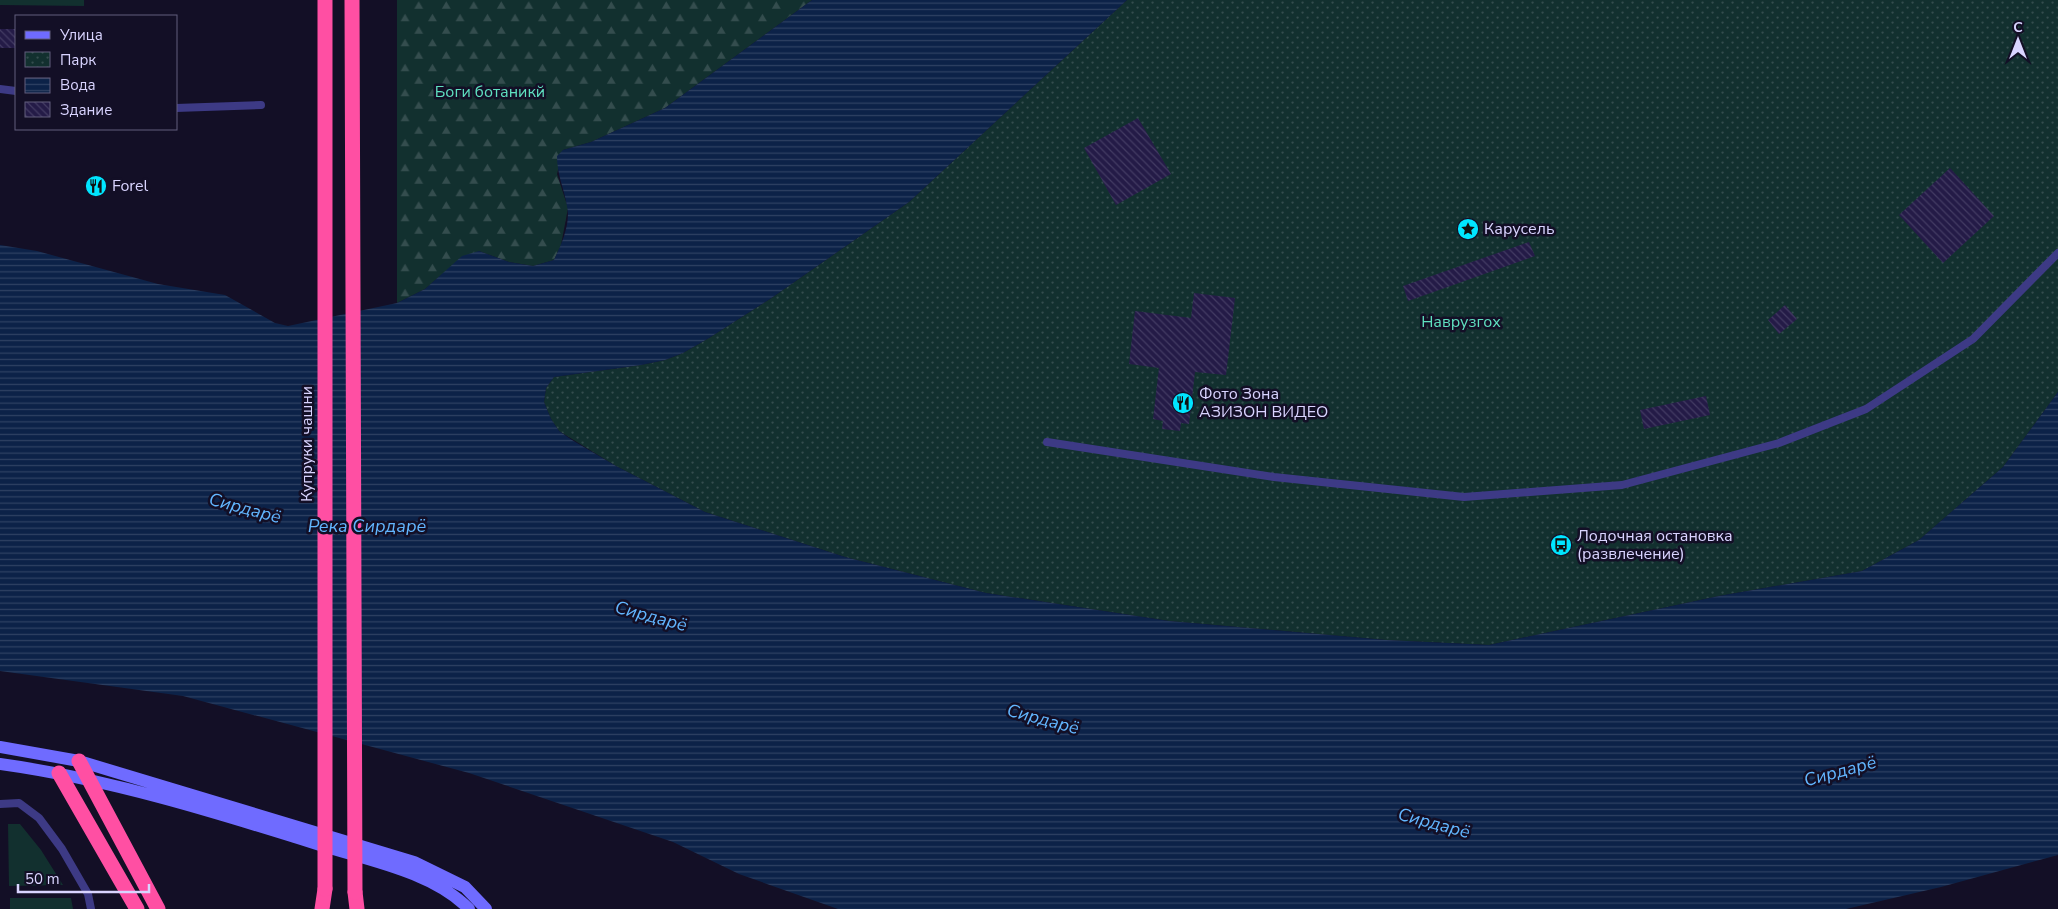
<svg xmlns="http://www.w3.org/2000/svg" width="2058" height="909" font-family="'Nunito Sans',sans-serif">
	<defs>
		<pattern id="forest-firs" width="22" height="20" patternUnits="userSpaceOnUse" patternTransform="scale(1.25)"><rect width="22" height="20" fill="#12302f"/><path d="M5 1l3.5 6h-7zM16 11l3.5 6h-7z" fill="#344d4e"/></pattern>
		<pattern id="park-dots" width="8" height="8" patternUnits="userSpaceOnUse" patternTransform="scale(1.25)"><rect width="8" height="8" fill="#12302f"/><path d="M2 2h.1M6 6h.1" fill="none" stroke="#344d4e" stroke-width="1.8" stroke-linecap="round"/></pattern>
		<pattern id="water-rules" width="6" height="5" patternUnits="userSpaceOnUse" patternTransform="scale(1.25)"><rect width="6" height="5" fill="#0c2248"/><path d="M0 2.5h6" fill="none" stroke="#2f4163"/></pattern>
		<pattern id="building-back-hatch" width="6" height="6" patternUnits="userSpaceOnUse" patternTransform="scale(1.25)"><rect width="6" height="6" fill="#241b47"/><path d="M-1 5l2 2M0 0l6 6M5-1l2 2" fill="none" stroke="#433b63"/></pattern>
	</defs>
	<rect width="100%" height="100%" fill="#130f26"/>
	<path fill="#12302f" d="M 0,0 L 84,0 L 84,6 L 0,5 Z
		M 8,824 L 20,824 L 41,850 L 63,885 L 9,886 Z
		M 10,898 L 71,898 L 73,909 L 10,909 Z"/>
	<path fill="url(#forest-firs)" d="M 397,0 L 812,0 L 665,108 L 591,142 L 563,150 L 557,174 L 568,208 L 561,245 L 554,260 L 533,266 L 509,262 L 479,251 L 440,276 L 425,289 L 397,303 Z"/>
	<path fill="url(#park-dots)" d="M 1127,0 L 2058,0 L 2058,392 L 2003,467 L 1919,540 L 1862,571 L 1719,596 L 1489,645 L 1386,640 L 1169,621 L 986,593 L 845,557 L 705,512 L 616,466 L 559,431 L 551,419 L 544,402 L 546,388 L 554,377 L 641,365 L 665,360 L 683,353 L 709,338 L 770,299 L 909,202 Z"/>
	<path fill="url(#water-rules)" d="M 812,0 L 1127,0 L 909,202 L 770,299 L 709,338 L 683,353 L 665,360 L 641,365 L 554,377 L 546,388 L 544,402 L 551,419 L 559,431 L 572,440 L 616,466 L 705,512 L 845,557 L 986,593 L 1169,621 L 1386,640 L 1489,645 L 1719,596 L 1862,571 L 1919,540 L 2003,467 L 2058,392 L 2058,855 L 1941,887 L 1846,909 L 838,909 L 739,874 L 673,842 L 469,773 L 183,696 L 0,671 L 0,245 L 37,251 L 158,284 L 225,295 L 275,323 L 288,326 L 397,303 L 425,289 L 462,256 L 479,251 L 509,262 L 533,266 L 554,260 C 561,245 571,224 567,206 C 564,188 557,175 557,156 L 563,150 L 591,142 L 665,108 Z"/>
	<path fill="url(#building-back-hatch)" d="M 0,29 L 16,29 L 16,48 L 0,48 Z
		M 1138,118 L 1171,174 L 1116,205 L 1084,148 Z
		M 1950,168 L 1994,216 L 1943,263 L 1899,215 Z
		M 1529,242 L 1535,256 L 1408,301 L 1403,286 Z
		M 1194,293 L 1235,298 L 1226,375 L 1195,372 L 1189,424 L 1181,423 L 1180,431 L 1162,429 L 1163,421 L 1153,419 L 1159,368 L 1129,364 L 1135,311 L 1191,318 Z
		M 1785,305 L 1797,319 L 1779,334 L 1768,320 Z
		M 1706,396 L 1710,415 L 1644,429 L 1640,410 Z"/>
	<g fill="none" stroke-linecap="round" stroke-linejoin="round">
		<path stroke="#3d3a85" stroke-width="8" d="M 0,89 L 16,91
			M 176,108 L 261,105
			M 1047,442 L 1274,477 L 1464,497 L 1622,485 L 1779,443 L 1866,409 L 1973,339 L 2058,253
			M 0,804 L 19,803 L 39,818 L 62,849 L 88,894 L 91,909"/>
		<path stroke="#6f6bff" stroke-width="12" d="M 0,747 L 79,761 L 414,862 L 465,887 L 486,909
			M 0,764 C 109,779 215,812 320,845 C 368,860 433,872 469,909"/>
		<path stroke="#ff4fa3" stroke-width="15" d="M 79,761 L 158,909
			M 59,773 L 137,909
			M 355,892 L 357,909
			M 322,909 L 325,889"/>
		<path stroke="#ff4fa3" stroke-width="15" d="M 325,0 L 325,889
			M 352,0 L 355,892"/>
	</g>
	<defs>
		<g id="restaurant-disc" transform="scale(1.125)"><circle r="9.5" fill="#00e5ff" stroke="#130f26"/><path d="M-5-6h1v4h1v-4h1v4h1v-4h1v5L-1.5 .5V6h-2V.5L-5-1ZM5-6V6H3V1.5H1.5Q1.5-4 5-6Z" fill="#111"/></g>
		<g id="sight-disc" transform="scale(1.125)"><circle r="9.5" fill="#00e5ff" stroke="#130f26"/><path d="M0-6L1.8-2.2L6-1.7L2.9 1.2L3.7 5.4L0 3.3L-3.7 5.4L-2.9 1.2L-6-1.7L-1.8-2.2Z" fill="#111"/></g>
		<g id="bus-disc" transform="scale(1.125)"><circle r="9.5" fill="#00e5ff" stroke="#130f26"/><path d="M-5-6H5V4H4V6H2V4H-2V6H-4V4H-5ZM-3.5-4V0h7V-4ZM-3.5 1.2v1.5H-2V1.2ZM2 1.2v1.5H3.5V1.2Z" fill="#111"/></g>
	</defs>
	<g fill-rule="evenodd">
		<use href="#restaurant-disc" x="96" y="186"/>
		<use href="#sight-disc" x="1468" y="229"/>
		<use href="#restaurant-disc" x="1183" y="403"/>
		<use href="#bus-disc" x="1561" y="545"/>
	</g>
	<g text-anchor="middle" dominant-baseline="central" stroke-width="5" stroke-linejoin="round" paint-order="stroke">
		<g font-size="16" fill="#5fe0c0" stroke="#130f26">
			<text x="490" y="92">Боги ботаникй</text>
			<text x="1461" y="322">Наврузгох</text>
		</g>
		<g font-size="16" fill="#d9d4ff" stroke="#130f26" text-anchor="start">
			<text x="112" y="186">Forel</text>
			<text x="1484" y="229">Карусель</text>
			<text x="1199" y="394">Фото Зона<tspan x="1199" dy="18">АЗИЗОН ВИДЕО</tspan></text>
			<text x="1577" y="536">Лодочная остановка<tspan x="1577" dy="18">(развлечение)</tspan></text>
		</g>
		<g font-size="16" fill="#d9d4ff" stroke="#130f26">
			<text transform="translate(307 444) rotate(-90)">Купруки чашни</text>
		</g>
		<g font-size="18" font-style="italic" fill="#62b6ff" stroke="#130f26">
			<text transform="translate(245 508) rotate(15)">Сирдарё</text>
			<text x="367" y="526">Река Сирдарё</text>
			<text transform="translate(651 616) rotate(15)">Сирдарё</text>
			<text transform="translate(1043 719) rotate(15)">Сирдарё</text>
			<text transform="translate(1840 771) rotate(-15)">Сирдарё</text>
			<text transform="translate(1434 823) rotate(15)">Сирдарё</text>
		</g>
	</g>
	<rect x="15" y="15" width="162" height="115" fill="#130f26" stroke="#625e7d"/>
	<rect x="25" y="31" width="25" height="8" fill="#6f6bff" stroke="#625e7d"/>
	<text x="60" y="40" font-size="15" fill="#d9d4ff">Улица</text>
	<rect x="25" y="52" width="25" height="15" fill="url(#park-dots)" stroke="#625e7d"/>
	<text x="60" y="65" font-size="15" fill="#d9d4ff">Парк</text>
	<rect x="25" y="78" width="25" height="15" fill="url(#water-rules)" stroke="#625e7d"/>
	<text x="60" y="90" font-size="15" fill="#d9d4ff">Вода</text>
	<rect x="25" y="102" width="25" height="15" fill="url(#building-back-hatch)" stroke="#625e7d"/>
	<text x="60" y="115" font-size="15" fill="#d9d4ff">Здание</text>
	<g transform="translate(2018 40)" stroke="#130f26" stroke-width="4" paint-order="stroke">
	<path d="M0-4L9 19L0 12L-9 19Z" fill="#d9d4ff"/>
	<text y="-8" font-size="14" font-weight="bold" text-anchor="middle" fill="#d9d4ff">С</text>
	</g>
	<path d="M18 884v8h131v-8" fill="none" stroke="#d9d4ff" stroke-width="2.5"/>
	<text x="25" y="884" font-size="15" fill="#d9d4ff" stroke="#130f26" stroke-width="4" paint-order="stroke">50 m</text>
</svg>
